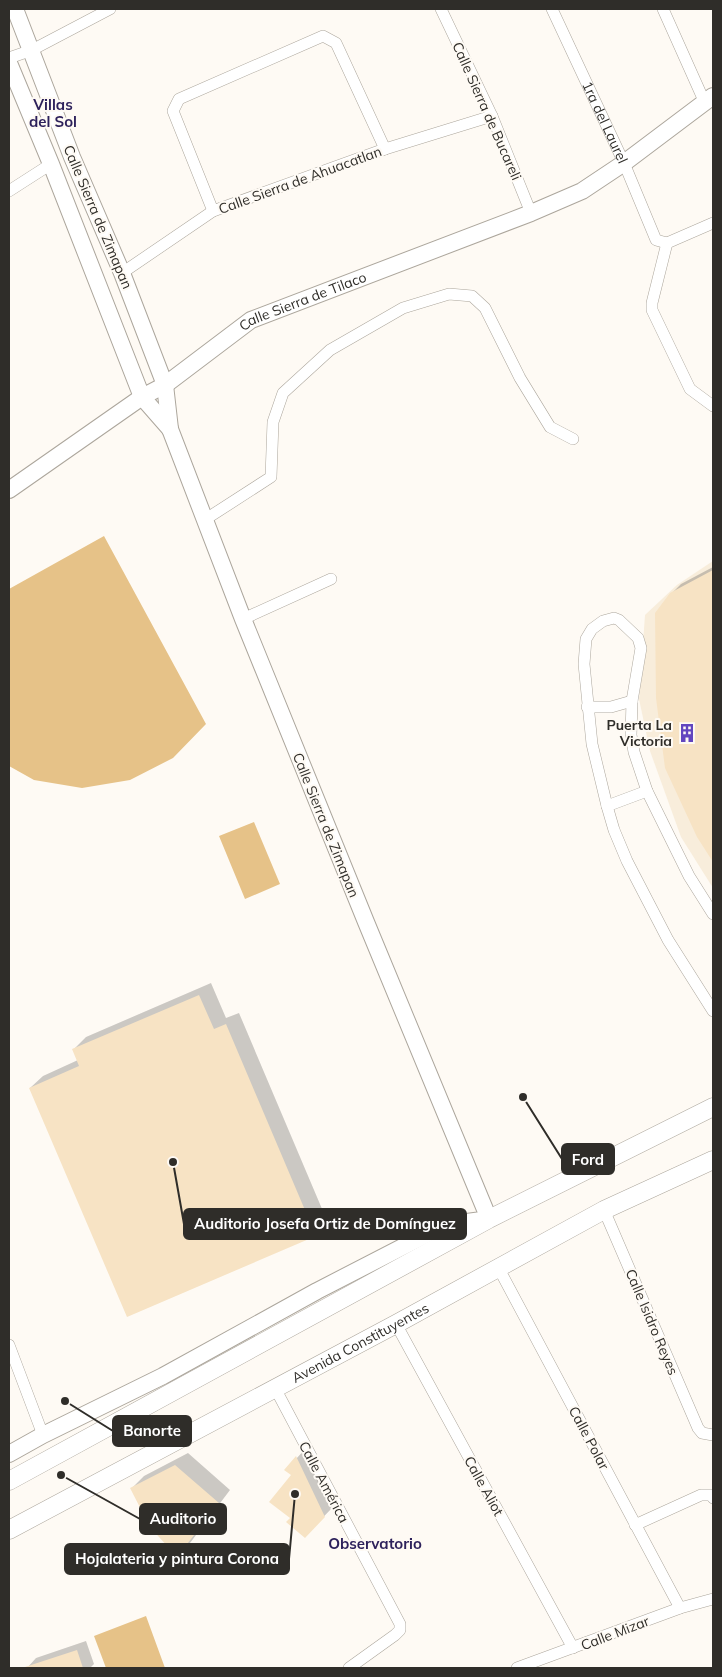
<svg xmlns="http://www.w3.org/2000/svg" width="722" height="1677" font-family="Mulish,sans-serif">
	<rect width="100%" height="100%" fill="#fefaf4"/>
	<path fill="#f8eddb" d="M 713,561 L 713,888 L 681,837 L 650,751 L 639,699 L 645,615 L 677,585 Z"/>
	<path fill="#e6c288" d="M 104,536 L 206,724 L 173,758 L 130,780 L 82,788 L 34,780 L 9,766 L 9,589 Z
		M 254,822 L 280,884 L 245,899 L 219,836 Z
		M 146,1616 L 165,1668 L 106,1668 L 94,1636 Z"/>
	<path fill="#0003" d="M 713,567 L 713,860 L 698,836 L 671,594 L 681,584 Z
		M 211,983 L 226,1018 L 239,1013 L 328,1223 L 316,1235 L 127,1315 L 30,1088 L 43,1076 L 78,1060 L 74,1049 L 86,1037 Z
		M 306,1448 L 333,1507 L 305,1536 L 291,1517 L 292,1475 L 286,1470 Z
		M 188,1453 L 230,1490 L 190,1543 L 177,1555 L 132,1488 L 144,1476 Z
		M 86,1641 L 94,1664 L 90,1668 L 27,1668 L 36,1658 Z"/>
	<path fill="#f7e3c4" d="M 713,570 L 713,862 L 697,837 L 665,768 L 656,698 L 655,613 L 670,593 Z
		M 199,995 L 214,1029 L 226,1024 L 316,1236 L 127,1317 L 29,1088 L 79,1066 L 72,1049 Z
		M 296,1456 L 325,1517 L 305,1538 L 286,1522 L 290,1518 L 269,1502 L 291,1475 L 284,1470 Z
		M 175,1465 L 219,1503 L 177,1557 L 150,1527 L 130,1488 Z
		M 77,1650 L 83,1668 L 25,1668 L 25,1667 Z"/>
	<g fill="none" stroke-linecap="round" stroke-linejoin="round">
		<g stroke="#aca69c" stroke-width="12">
			<g id="street">
				<path d="M 441,9 L 492,116 L 531,213"/>
				<path id="s1" d="M 552,9 L 624,163 L 656,240 L 667,243"/>
				<path d="M 663,9 L 705,103"/>
				<path d="M 9,58 L 32,50 L 110,9"/>
				<path d="M 9,191 L 51,164"/>
				<path d="M 213,211 L 173,111 L 179,99 L 323,36 L 336,43 L 385,149"/>
				<path d="M 667,243 L 652,303 L 652,310 L 690,389 L 713,406"/>
				<path d="M 667,243 L 713,223"/>
				<path d="M 122,273 L 213,211 L 385,149 L 492,116"/>
				<path d="M 206,519 L 271,477 L 273,422 L 283,393 L 330,350 L 403,308 L 449,294 L 472,296 L 485,308 L 520,378 L 550,427 L 573,439"/>
				<path d="M 243,619 L 331,579"/>
				<path d="M 587,707 L 611,707 L 632,701"/>
				<path d="M 607,806 L 647,791"/>
				<path d="M 713,914 L 689,876 L 647,791 L 634,752 L 631,735 L 632,701 L 641,648 L 638,638 L 619,620 L 614,618 L 603,621 L 592,629 L 586,639 L 584,664 L 592,744 L 607,806 L 614,830 L 627,861 L 668,940 L 713,1011"/>
				<path d="M 604,1210 L 698,1428 L 702,1433 L 713,1435"/>
				<path d="M 498,1267 L 680,1608"/>
				<path d="M 396,1324 L 573,1648"/>
				<path d="M 9,1345 L 43,1435"/>
				<path d="M 275,1388 L 400,1624 L 400,1630 L 395,1635 L 349,1668"/>
				<path d="M 635,1525 L 701,1495 L 711,1495 L 713,1498"/>
				<path d="M 517,1668 L 680,1608 L 713,1599"/>
			</g>
		</g>
		<g stroke="#aca69c" stroke-width="18">
			<g id="secondary">
				<path d="M 9,63 L 51,164 L 142,397 L 170,429"/>
				<path id="s2" d="M 9,490 L 142,397 L 165,385 L 251,320 L 531,213 L 582,191 L 624,163 L 713,96"/>
				<path d="M 9,1454 L 43,1435 L 163,1376 L 317,1291 L 445,1225 L 489,1219 L 366,922 L 243,619 L 170,429 L 165,385 L 122,273 L 72,157 L 15,9"/>
			</g>
		</g>
		<g stroke="#aca69c" stroke-width="19">
			<g id="primary">
				<path d="M 9,1481 L 489,1219 L 713,1107"/>
				<path id="s3" d="M 9,1530 L 396,1324 L 604,1210 L 713,1160"/>
			</g>
		</g>
		<use href="#street" stroke="#fff" stroke-width="11"/>
		<use href="#secondary" stroke="#fff" stroke-width="16"/>
		<use href="#primary" stroke="#fff" stroke-width="18"/>
	</g>
	<defs>
		<g id="building-bare" transform="scale(1.5)"><path d="M-4-6H4V6H1V3H-1V6H-4ZM-2.5-4.3h1.7v1.8h-1.7ZM.8-4.3h1.7v1.8H.8ZM-2.5-1h1.7V.8h-1.7ZM.8-1h1.7V.8H.8Z" fill="#6246bf" stroke="#fefaf4" stroke-width="2.5" paint-order="stroke"/></g>
	</defs>
	<g fill-rule="evenodd">
		<use href="#building-bare" x="687" y="733"/>
	</g>
	<g text-anchor="middle" dominant-baseline="central" stroke-width="4" stroke-linejoin="round" paint-order="stroke">
		<g font-size="14" fill="#2f2d29" stroke="#fefaf4">
			<text transform="translate(487 111) rotate(66)">Calle Sierra de Bucareli</text>
			<text stroke="none"><textPath href="#s1" startOffset="125">1ra del Laurel</textPath></text>
			<text transform="translate(300 180) rotate(-20)">Calle Sierra de Ahuacatlan</text>
			<text transform="translate(98 217) rotate(67)">Calle Sierra de Zimapan</text>
			<text stroke="none"><textPath href="#s2" startOffset="351">Calle Sierra de Tilaco</textPath></text>
			<text transform="translate(326 825) rotate(68)">Calle Sierra de Zimapan</text>
			<text transform="translate(652 1322) rotate(67)">Calle Isidro Reyes</text>
			<text stroke="none"><textPath href="#s3" startOffset="398">Avenida Constituyentes</textPath></text>
			<text transform="translate(589 1438) rotate(62)">Calle Polar</text>
			<text transform="translate(324 1482) rotate(62)">Calle América</text>
			<text transform="translate(484 1486) rotate(61)">Calle Aliot</text>
			<text transform="translate(615 1633) rotate(-21)">Calle Mizar</text>
		</g>
		<g font-size="14" font-weight="bold" fill="#2f2d29" stroke="#fefaf4" text-anchor="end">
			<text x="672" y="725">Puerta La<tspan x="672" dy="16">Victoria</tspan></text>
		</g>
		<g font-size="15" font-weight="bold" fill="#2d215b" stroke="#fefaf4">
			<text x="53" y="104">Villas<tspan x="53" dy="17">del Sol</tspan></text>
			<text x="375" y="1543">Observatorio</text>
		</g>
	</g>
	<path fill="none" stroke="#2f2d29" stroke-width="2" d="M523 1097L562 1159M173 1162L184 1224M65 1401L113 1431M61 1475L140 1519M295 1494L289 1559"/>
	<g fill="#2f2d29" stroke="#fefaf4" stroke-width="2">
		<circle cx="523" cy="1097" r="5"/>
		<circle cx="173" cy="1162" r="5"/>
		<circle cx="65" cy="1401" r="5"/>
		<circle cx="61" cy="1475" r="5"/>
		<circle cx="295" cy="1494" r="5"/>
	</g>
	<g fill="#2f2d29" stroke="#2f2d29" stroke-width="2">
		<rect x="562" y="1144" width="52" height="30" rx="5"/>
		<rect x="184" y="1209" width="282" height="30" rx="5"/>
		<rect x="113" y="1416" width="78" height="30" rx="5"/>
		<rect x="140" y="1504" width="86" height="30" rx="5"/>
		<rect x="65" y="1544" width="224" height="30" rx="5"/>
	</g>
	<g font-size="15" text-anchor="middle" font-weight="bold" fill="#fff">
		<text x="588" y="1165">Ford</text>
		<text x="325" y="1229">Auditorio Josefa Ortiz de Domínguez</text>
		<text x="152" y="1436">Banorte</text>
		<text x="183" y="1524">Auditorio</text>
		<text x="177" y="1564">Hojalateria y pintura Corona</text>
	</g>
	<rect width="722" height="1677" fill="none" stroke="#2f2d29" stroke-width="20"/>
</svg>
